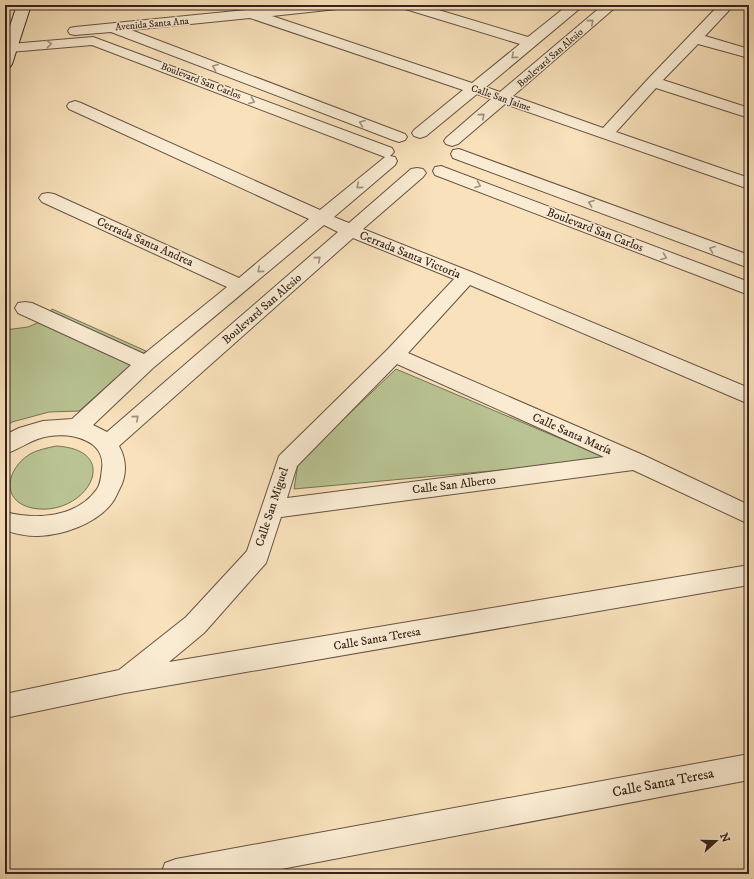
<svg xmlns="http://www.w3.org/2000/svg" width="754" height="879" font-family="'IM FELL DW Pica',serif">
	<rect width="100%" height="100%" fill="#f8e1bb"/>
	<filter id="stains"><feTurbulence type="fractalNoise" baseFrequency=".005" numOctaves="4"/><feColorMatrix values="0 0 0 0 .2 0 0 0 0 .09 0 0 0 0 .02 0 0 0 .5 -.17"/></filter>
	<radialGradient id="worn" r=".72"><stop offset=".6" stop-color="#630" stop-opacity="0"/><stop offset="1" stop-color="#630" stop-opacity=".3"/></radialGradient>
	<path fill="#b9c393" stroke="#777257" d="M 52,309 L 146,351 L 79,411 L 49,412 L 12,422 L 5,428 L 5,330 L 28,327 L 44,320 Z
		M 396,369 L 611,460 L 294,489 L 298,463 Z
		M 56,446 C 126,450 85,519 32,508 C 0,501 6,469 30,454 C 37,450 47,448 56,446 Z"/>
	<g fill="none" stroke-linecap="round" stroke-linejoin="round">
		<path fill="#738073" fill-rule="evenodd" d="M 5,5 L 10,5 L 7,11 L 5,12 Z"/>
		<g stroke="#665243" stroke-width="2">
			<path id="street" d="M 295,5 L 344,5 L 342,8 L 337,9 L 272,16 L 472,83 L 520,44 L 402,8 L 400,5 L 422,5 L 528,37 L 568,5 L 584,5 L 486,87 L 500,92 L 603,5 L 618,5 L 513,96 L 603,128 L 648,79 L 719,5 L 734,5 L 705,36 L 749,49 L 749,58 L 698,44 L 663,80 L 749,108 L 749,118 L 656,88 L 616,132 L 749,178 L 749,189 L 505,104 L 458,144 L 452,146 L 446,144 L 444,141 L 446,138 L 491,99 L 477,94 L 426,136 L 420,138 L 414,136 L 412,133 L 414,130 L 463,90 L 250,18 L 131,30 L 405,134 L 407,137 L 405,140 L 399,142 L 393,140 L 111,32 L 75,35 L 70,34 L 68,31 L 70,28 L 75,27 Z
				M 93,37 L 392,148 L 394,152 L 390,156 L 395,157 L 397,161 L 395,165 L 334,217 L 349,223 L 411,169 L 417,168 L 423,169 L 426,173 L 423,177 L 363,229 L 474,273 L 749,388 L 749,404 L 470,285 L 408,353 L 643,455 L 749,505 L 749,524 L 633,470 L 281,517 L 266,563 L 204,633 L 169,662 L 749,565 L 749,585 L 125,693 L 5,718 L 5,694 L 119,670 L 186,617 L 247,551 L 279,456 L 387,350 L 454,279 L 353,238 L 119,446 C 127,460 127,476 119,490 C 117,494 115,499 112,503 C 96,524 63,535 38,536 C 26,536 16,534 5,530 L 5,512 C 35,520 77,518 97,489 C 101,483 101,476 102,469 C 106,440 72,433 50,436 C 32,438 21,449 5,454 L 5,435 L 19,428 L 43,421 L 72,419 L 131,365 L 18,313 L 15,308 L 18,303 L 25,302 L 32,303 L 144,354 L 227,287 L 42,202 L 39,198 L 42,194 L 48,193 L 54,194 L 239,278 L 309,219 L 69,109 L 67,106 L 69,103 L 75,101 L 81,103 L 320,210 L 385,157 L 92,45 L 10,52 L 5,51 L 5,45 L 10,44 ZM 324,225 L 338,232 L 107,432 L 93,425 L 153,368 ZM 397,364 L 604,457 L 287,498 L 297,466 Z
				M 459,149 L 749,255 L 749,268 L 453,158 L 451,154 L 453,150 Z
				M 441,166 L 749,282 L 749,295 L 435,175 L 433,171 L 435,167 Z
				M 749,754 L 749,780 L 255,874 L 161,874 L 165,863 L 176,859 Z"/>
		</g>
		<g stroke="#35221b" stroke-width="2">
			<path id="secondary" d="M 17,5 L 31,5 L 12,64 L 10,67 L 5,68 L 5,41 Z"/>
		</g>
		<use href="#street" fill="#faecd3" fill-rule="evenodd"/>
		<use href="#secondary" fill="#faecd3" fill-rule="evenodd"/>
	</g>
	<defs><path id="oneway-chevron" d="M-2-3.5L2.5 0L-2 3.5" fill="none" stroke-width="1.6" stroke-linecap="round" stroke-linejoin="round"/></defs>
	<g stroke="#a19180">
		<use href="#oneway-chevron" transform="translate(591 22) rotate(-41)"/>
		<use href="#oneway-chevron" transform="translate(49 44) rotate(-5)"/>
		<use href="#oneway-chevron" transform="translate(514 56) rotate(140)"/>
		<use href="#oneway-chevron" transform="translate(215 67) rotate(-159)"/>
		<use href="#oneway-chevron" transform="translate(252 101) rotate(21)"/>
		<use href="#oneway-chevron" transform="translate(482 116) rotate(-40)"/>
		<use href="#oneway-chevron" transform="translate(362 123) rotate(-159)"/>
		<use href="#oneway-chevron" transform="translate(478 185) rotate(21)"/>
		<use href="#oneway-chevron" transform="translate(359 186) rotate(140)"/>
		<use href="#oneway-chevron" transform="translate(591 203) rotate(-160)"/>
		<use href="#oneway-chevron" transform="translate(712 249) rotate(-160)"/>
		<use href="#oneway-chevron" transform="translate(664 257) rotate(21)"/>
		<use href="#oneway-chevron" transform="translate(318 259) rotate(-41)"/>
		<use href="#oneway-chevron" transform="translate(260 270) rotate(140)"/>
		<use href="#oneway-chevron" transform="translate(136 418) rotate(-41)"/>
	</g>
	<g text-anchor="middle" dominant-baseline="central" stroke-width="3" stroke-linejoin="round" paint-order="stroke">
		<g font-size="10" fill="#35221b" stroke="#faecd3">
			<text transform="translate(152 24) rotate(-5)">Avenida Santa Ana</text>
			<text transform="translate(550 58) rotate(-41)">Boulevard San Alesio</text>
			<text transform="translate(201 81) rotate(21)">Boulevard San Carlos</text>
			<text transform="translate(501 98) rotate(19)">Calle San Jaime</text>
		</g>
		<g font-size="12" fill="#35221b" stroke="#faecd3">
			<text transform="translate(595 230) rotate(21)">Boulevard San Carlos</text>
			<text transform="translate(145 242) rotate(24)">Cerrada Santa Andrea</text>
			<text transform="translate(410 255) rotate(22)">Cerrada Santa Victoria</text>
			<text transform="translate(262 309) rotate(-41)">Boulevard San Alesio</text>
			<text transform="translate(572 434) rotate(24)">Calle Santa María</text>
			<text transform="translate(454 485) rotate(-7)">Calle San Alberto</text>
			<text transform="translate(272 507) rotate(-72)">Calle San Miguel</text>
			<text transform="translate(377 639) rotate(-10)">Calle Santa Teresa</text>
		</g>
		<g font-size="14" fill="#35221b" stroke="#faecd3">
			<text transform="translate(663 783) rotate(-11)">Calle Santa Teresa</text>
		</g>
	</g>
	<rect width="754" height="879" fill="none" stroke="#f8e1bb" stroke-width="20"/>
	<rect x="6" y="6" width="742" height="867" fill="none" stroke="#35221b" stroke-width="2"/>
	<rect x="10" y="10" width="734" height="859" fill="none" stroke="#35221b"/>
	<g transform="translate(716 841) rotate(69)" stroke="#faecd3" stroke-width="3" paint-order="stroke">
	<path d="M0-3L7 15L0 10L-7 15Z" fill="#35221b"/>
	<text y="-6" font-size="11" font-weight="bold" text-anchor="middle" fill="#35221b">N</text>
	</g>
	<rect width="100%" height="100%" filter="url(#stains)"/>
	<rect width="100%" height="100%" fill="url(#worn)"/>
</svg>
